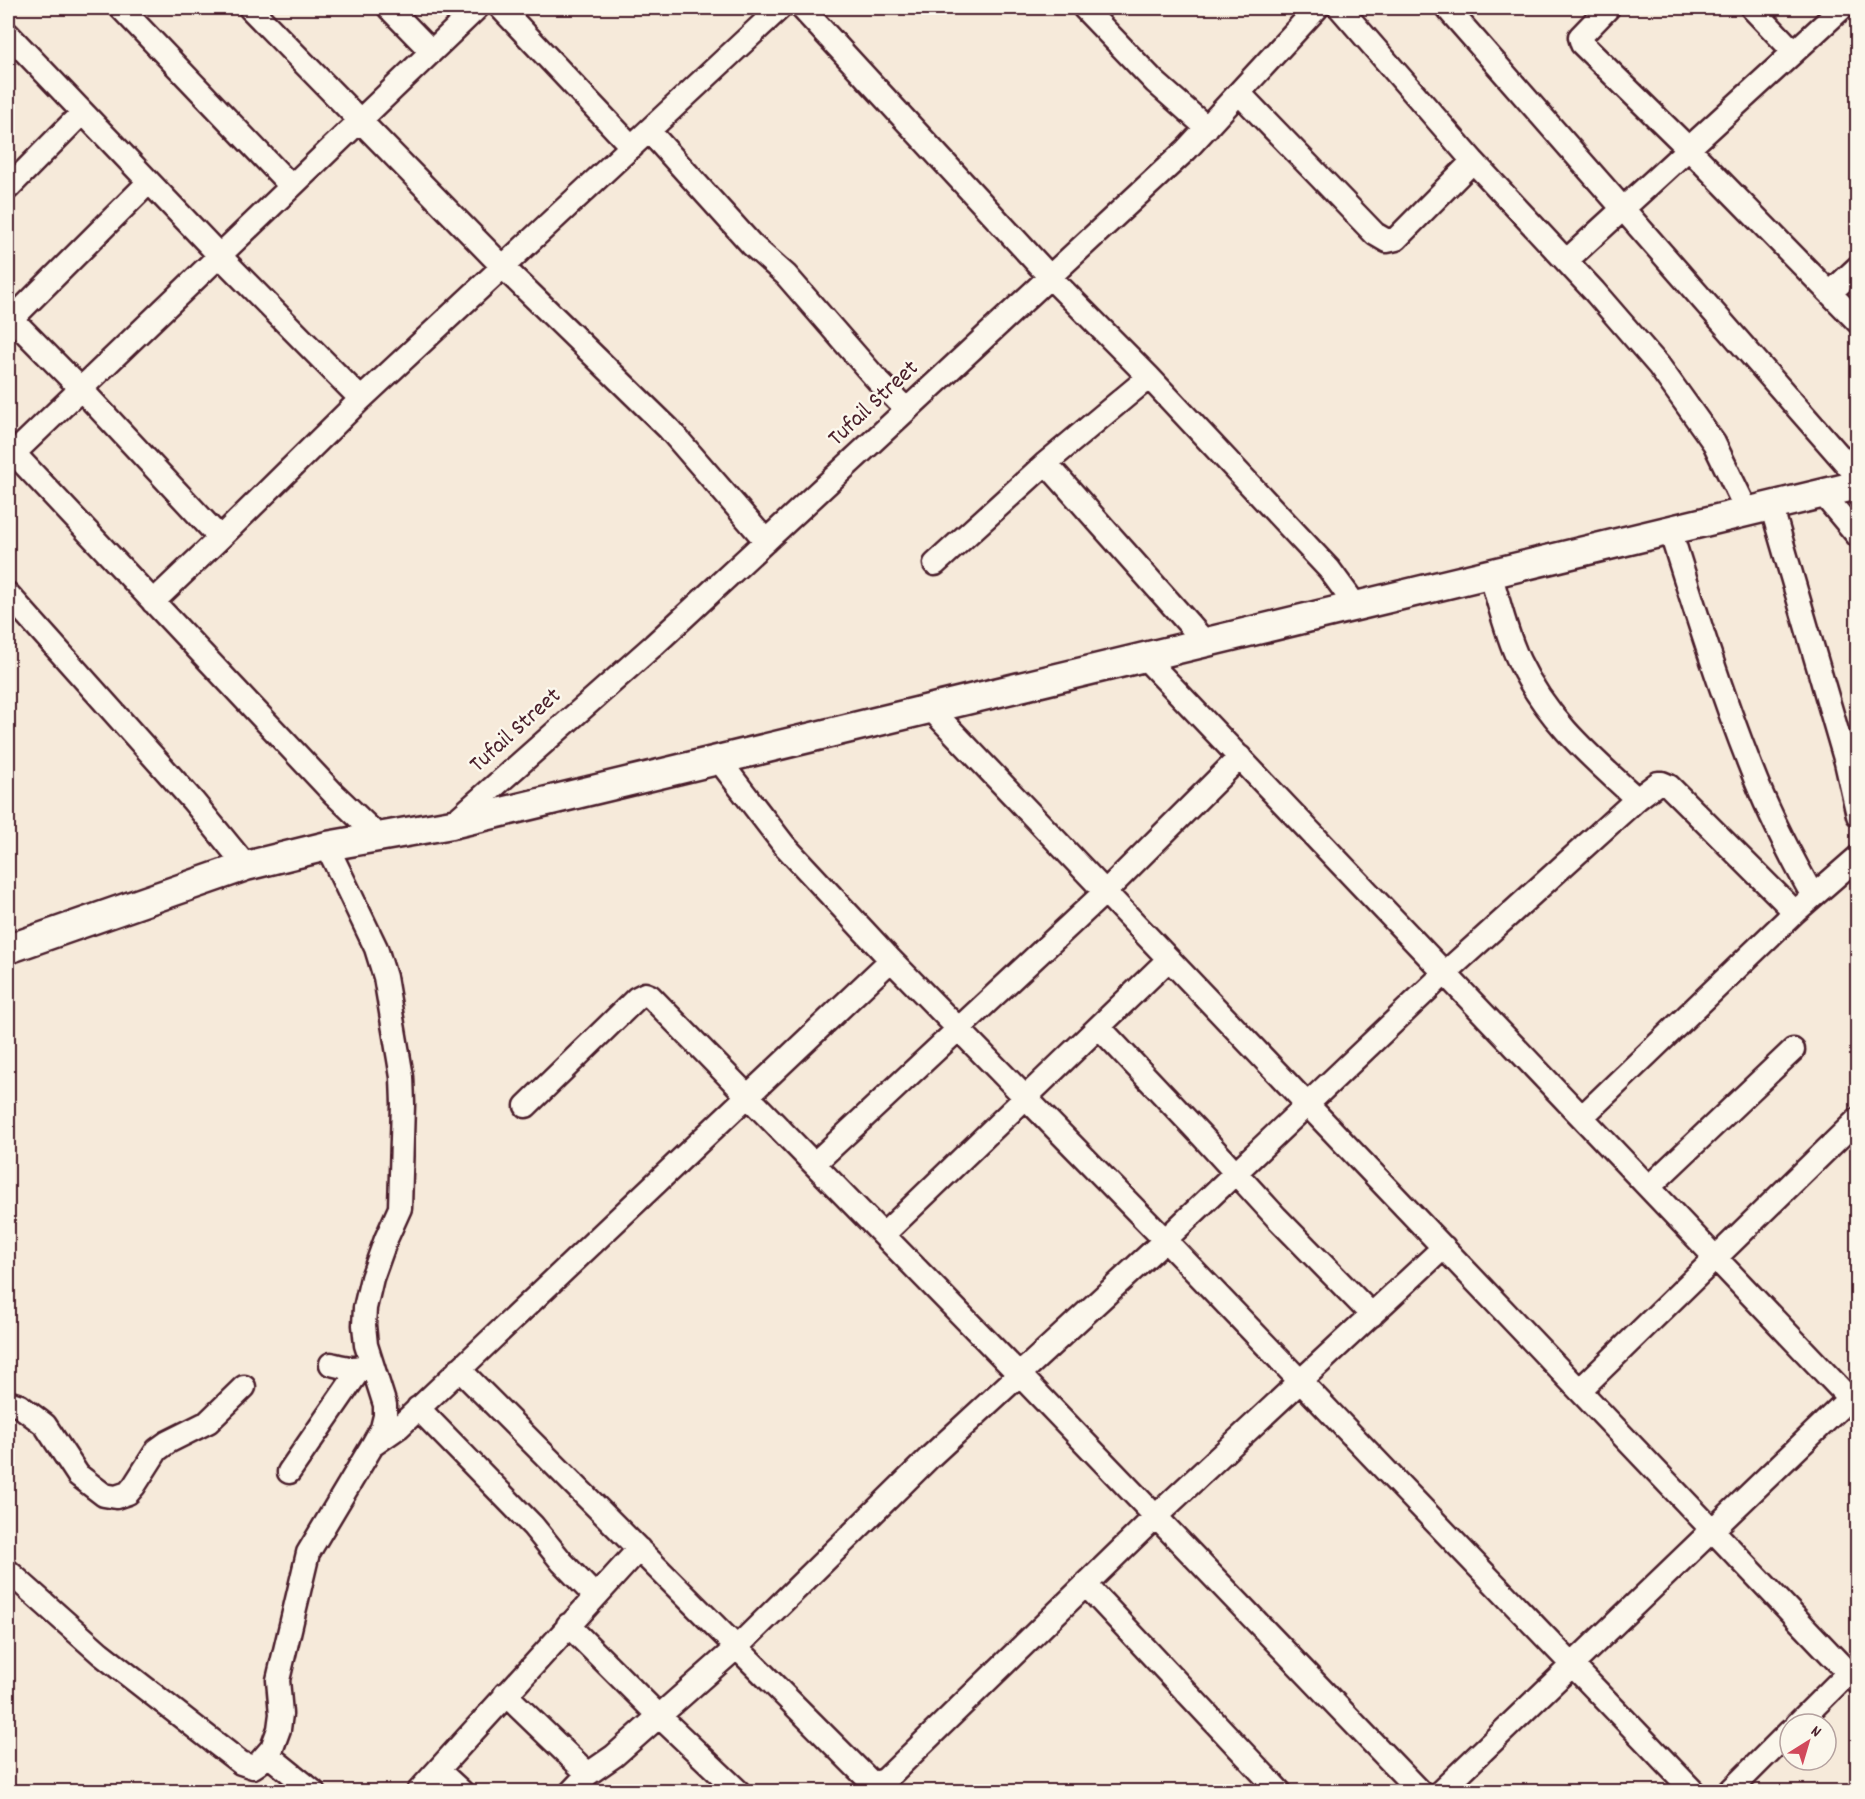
<svg xmlns="http://www.w3.org/2000/svg" width="1865" height="1799" font-family="Dekko,sans-serif">
	<rect width="100%" height="100%" fill="#f6eada"/>
	<filter id="ink" filterUnits="userSpaceOnUse"><feTurbulence type="fractalNoise" baseFrequency=".0167" numOctaves="2"/><feDisplacementMap in="SourceGraphic" scale="12" xChannelSelector="R" yChannelSelector="G"/><feConvolveMatrix kernelMatrix="1 2 1 2 8 2 1 2 1" color-interpolation-filters="sRGB"/></filter>
	<g filter="url(#ink)">
		<g fill="none" stroke-linecap="round" stroke-linejoin="round">
			<g stroke="#4a1f2b" stroke-width="27">
				<path id="minor" d="M 121,8 L 291,186
					M 250,8 L 503,267 L 669,429 L 766,541
					M 389,8 L 431,51
					M 501,8 L 632,147
					M 802,8 L 1050,277 L 1149,377 L 1329,569 L 1356,606
					M 1084,8 L 1155,82 L 1207,128
					M 1340,8 L 1473,161 L 1594,291 L 1659,366 L 1714,443 L 1747,511
					M 1447,8 L 1858,477
					M 1608,8 L 1580,37 L 1582,44 L 1689,149 L 1858,322
					M 1752,8 L 1794,52
					M 8,34 L 219,255 L 361,399
					M 1239,93 L 1375,234 L 1387,241 L 1396,239 L 1473,161
					M 649,131 L 752,245 L 786,275 L 879,382 L 907,410
					M 8,188 L 82,113
					M 1566,261 L 1842,8
					M 1830,293 L 1858,267
					M 8,315 L 80,388 L 220,538
					M 12,319 L 149,182
					M 8,447 L 333,793 L 380,838
					M 8,459 L 477,8
					M 1046,463 L 1205,642
					M 1822,493 L 1858,536
					M 1771,505 L 1846,762 L 1858,815
					M 1670,530 C 1695,610 1720,690 1751,768 C 1768,812 1790,855 1813,896
					M 935,564 L 1046,463 L 1149,377
					M 8,594 L 193,801 L 246,866
					M 153,602 L 220,538 L 361,399 L 780,8
					M 1144,657 L 1849,1398
					M 930,708 L 1858,1683
					M 718,759 L 784,845 L 891,960 L 1165,1240 L 1694,1792
					M 1637,799 L 1658,783 L 1662,783 L 1669,786 L 1795,912
					M 453,823 L 654,645 L 1186,150 L 1317,8
					M 1099,1027 L 1202,1136 L 1276,1217 L 1372,1315
					M 526,1106 L 637,998 L 645,994 L 650,996 L 1019,1374 L 1420,1792
					M 1582,1117 L 1795,912 L 1858,857
					M 815,1163 L 1105,892 L 1240,757
					M 1649,1187 L 1793,1050
					M 884,1234 L 1169,959
					M 331,1364 C 347,1368 355,1371 370,1363
					M 459,1369 L 869,1780 L 874,1783 L 885,1780 L 1156,1516 L 1444,1247
					M 1580,1390 L 1858,1119
					M 8,1402 L 20,1406 L 45,1425 L 78,1475 L 104,1495 L 116,1497 L 128,1493 L 134,1486 L 157,1450 L 168,1442 L 208,1422 L 244,1387
					M 418,1408 L 533,1526 L 562,1562 L 595,1596
					M 373,1445 L 399,1427 L 891,960
					M 289,1472 L 360,1369
					M 8,1571 L 100,1653 L 241,1763 L 253,1767 L 259,1763 L 272,1748 L 279,1729 L 281,1714 L 278,1680 L 308,1553 L 372,1446 L 382,1428 L 385,1416 L 385,1405 L 366,1345 L 364,1325 L 365,1308 L 372,1278 L 386,1239 L 400,1208 L 403,1104 L 402,1077 L 385,977 L 376,948 L 327,846
					M 1086,1585 L 1280,1792
					M 568,1625 L 659,1716 L 739,1792
					M 505,1694 L 588,1774
					M 1797,1724 L 1848,1673
					M 267,1754 L 314,1792
					M 438,1770 L 462,1792
					M 418,1792 L 639,1549
					M 571,1792 L 588,1774 L 614,1756 L 737,1647 L 930,1457 L 1165,1240 L 1445,973 L 1637,799 C 1590,756 1547,720 1519,661 C 1506,634 1499,602 1490,573
					M 1440,1792 L 1858,1390
					M 1729,1792 L 1790,1731"/>
			</g>
			<g stroke="#4a1f2b" stroke-width="33">
				<path id="major" d="M 8,949 L 246,866 L 327,846 L 452,824 L 1858,485"/>
			</g>
			<use href="#minor" stroke="#fbf7ec" stroke-width="22"/>
			<use href="#major" stroke="#fbf7ec" stroke-width="28"/>
		</g>
	</g>
	<g text-anchor="middle" dominant-baseline="central" stroke-width="5" stroke-linejoin="round" paint-order="stroke">
		<g font-size="24" fill="#4a1f2b" stroke="#fbf7ec">
			<text transform="translate(874 404) rotate(-43)">Tufail Street</text>
			<text transform="translate(516 731) rotate(-42)">Tufail Street</text>
		</g>
	</g>
	<rect width="1865" height="1799" fill="none" stroke="#fbf7ec" stroke-width="30"/>
	<rect x="15" y="15" width="1835" height="1769" fill="none" stroke="#4a1f2b" stroke-width="2" filter="url(#ink)"/>
	<g transform="translate(1808 1742) rotate(37)"><circle r="28" fill="#fbf7ec" stroke="#b4a19f" stroke-width="1.5"/>
	<path d="M0-4.5L10 22L0 15L-10 22Z" fill="#d1495b"/>
	<text y="-9" font-size="16" font-weight="bold" text-anchor="middle" fill="#4a1f2b">N</text>
	</g>
</svg>
